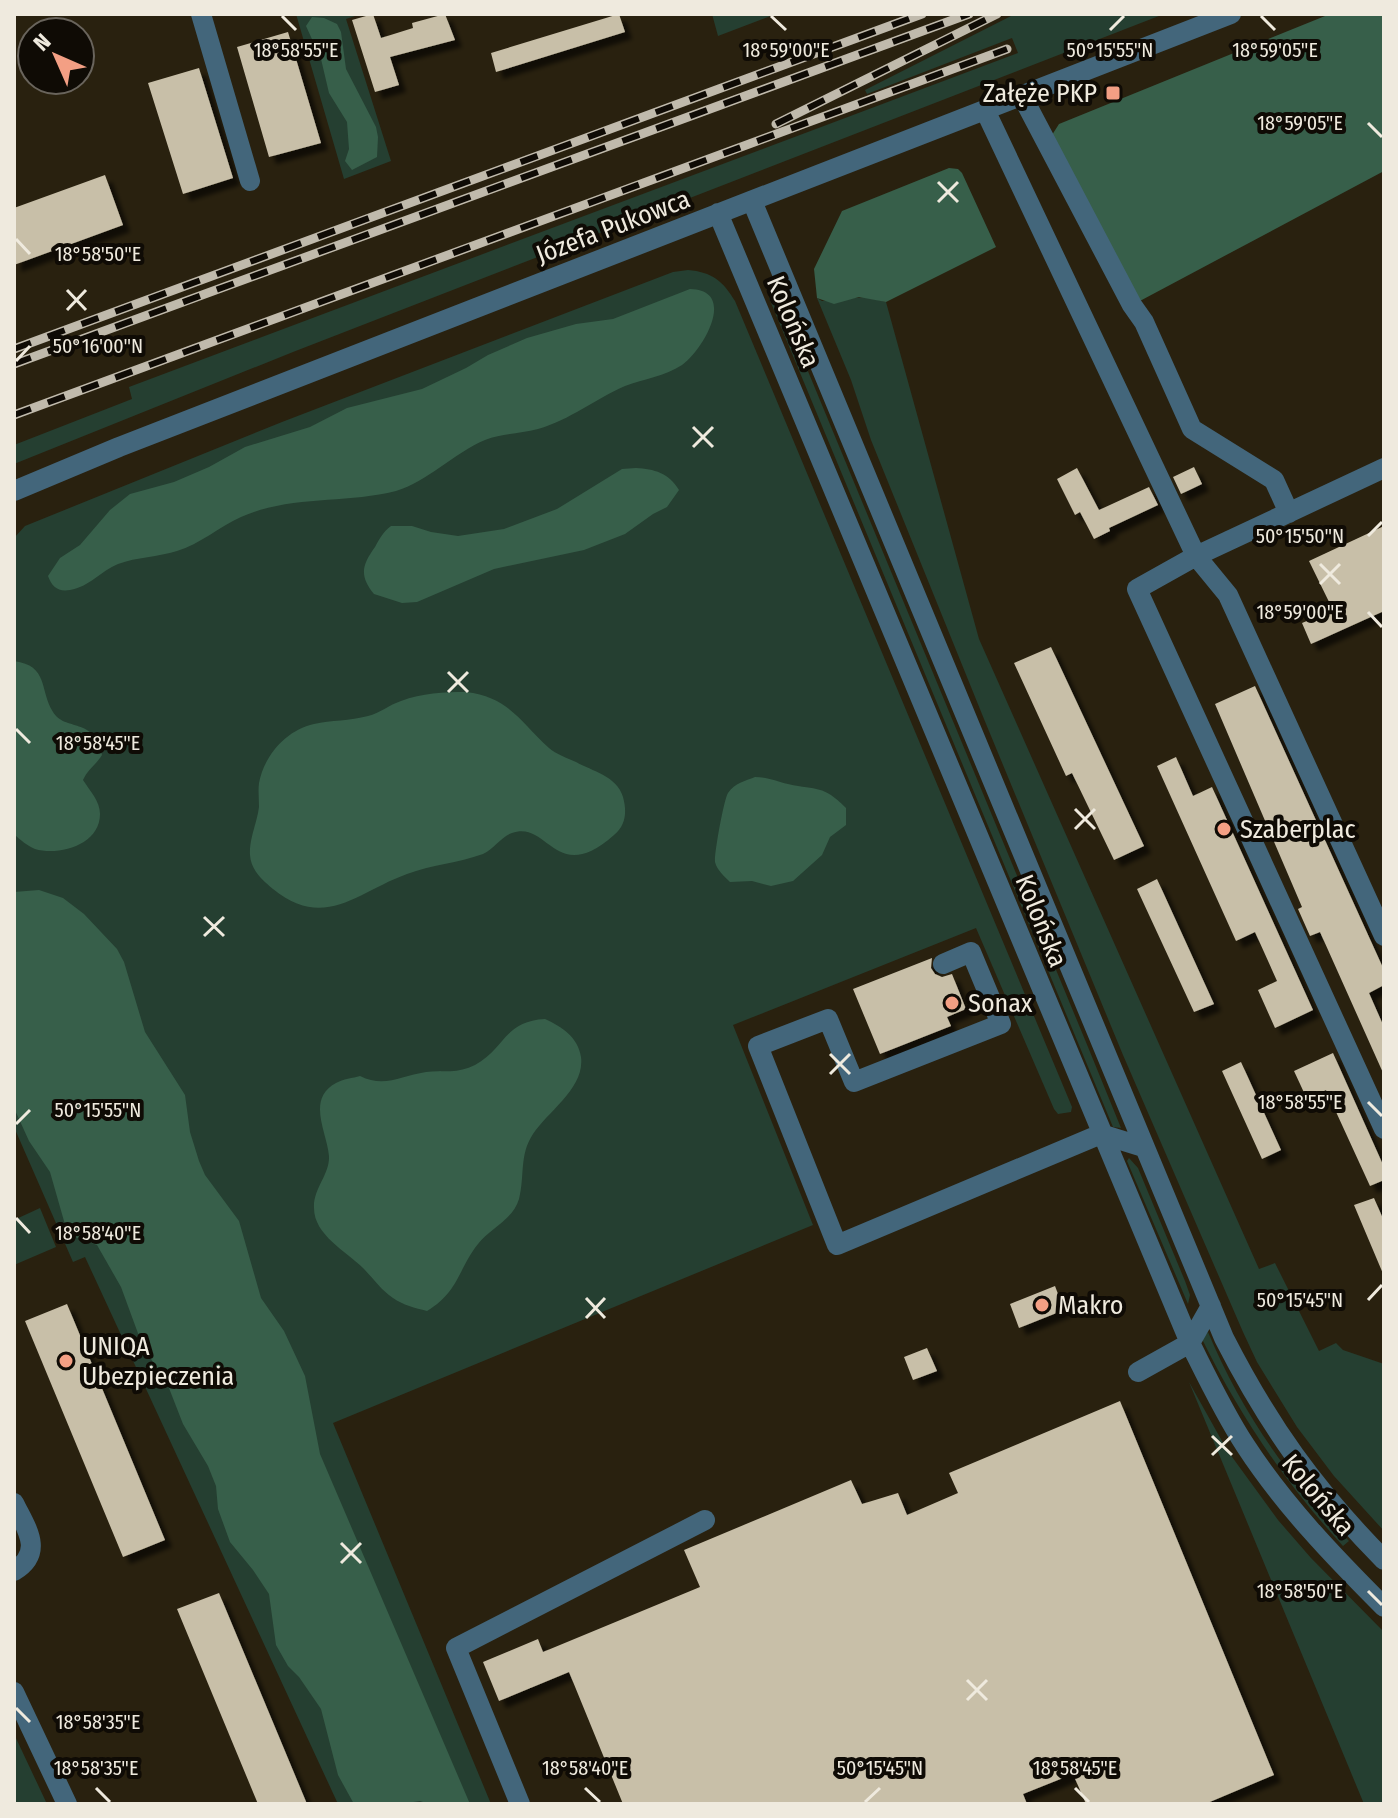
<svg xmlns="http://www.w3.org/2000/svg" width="1398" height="1818" font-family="'Fira Sans Condensed',sans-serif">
	<defs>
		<filter id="shadow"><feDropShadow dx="7" dy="7" stdDeviation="2" flood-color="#0009"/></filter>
	</defs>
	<rect width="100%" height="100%" fill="#29210f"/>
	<path fill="#253f31" d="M 296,14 L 361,14 L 346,19 L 391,161 L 344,179 Z
		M 712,14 L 776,14 L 718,36 Z
		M 1015,14 L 1164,14 L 293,352 L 14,464 L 14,445 L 132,399 L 129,387 L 1018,53 L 1012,38 L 867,94 L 865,90 Z
		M 688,270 C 712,272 723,281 735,301 L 1072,1107 L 1071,1112 L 1058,1114 L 1054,1109 L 976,928 L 733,1025 L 813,1225 L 333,1423 L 491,1804 L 338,1804 L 85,1257 L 73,1262 L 14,1127 L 14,538 L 25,526 L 282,422 L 673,272 Z
		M 776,294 L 1088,1047 L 1121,1128 L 1113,1127 L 815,409 L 769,298 Z
		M 865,297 L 886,302 L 979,639 L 1259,1269 L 1275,1263 L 1319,1351 L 1336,1343 L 1343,1350 L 1384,1364 L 1384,1531 L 1334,1476 L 1297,1427 L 1257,1362 L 1243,1332 L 1123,1055 L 984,719 L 871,440 L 851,380 L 817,298 L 822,301 Z
		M 1129,1158 L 1138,1168 L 1185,1281 L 1190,1295 L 1188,1304 L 1127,1161 Z
		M 40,1208 L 56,1247 L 14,1265 L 14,1220 Z
		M 1208,1332 C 1240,1409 1290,1482 1349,1541 L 1343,1546 C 1285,1483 1240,1416 1202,1339 Z
		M 1189,1382 L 1227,1450 L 1278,1520 L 1311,1558 L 1384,1632 L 1384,1804 L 1364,1804 Z
		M 14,1734 L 47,1804 L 14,1804 Z"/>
	<path fill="#375f4a" d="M 1330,14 L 1384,14 L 1384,171 L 1138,302 L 1052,135 L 1059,124 Z
		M 312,17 L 324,18 L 337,24 L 341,32 L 346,69 L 376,127 L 378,137 L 377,157 L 352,170 L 345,161 L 349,149 L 347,122 L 329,93 L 321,59 L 306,26 Z
		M 949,168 L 958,169 L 962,173 L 996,247 L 886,302 L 859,297 L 834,304 L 817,298 L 814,269 L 842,211 Z
		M 690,289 C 738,290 703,350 682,365 C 665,376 644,379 625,386 C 595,399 570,420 538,429 C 520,434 503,433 485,440 C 454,453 427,482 396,491 C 345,504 290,495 241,517 C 219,527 200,544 177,551 C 158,557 137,557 118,564 C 101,571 89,587 70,590 C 58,592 52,587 48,576 L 60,558 L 80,545 L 110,510 L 130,494 L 174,482 L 209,467 L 245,447 L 310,427 L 347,408 L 422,389 L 466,368 L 488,355 L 527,338 L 576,324 L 613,319 Z
		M 636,468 C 654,469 669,473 679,490 L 667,507 L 653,514 L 625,534 L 584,550 L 494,569 L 417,602 L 402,603 L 374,594 C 359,576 362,565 375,547 C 380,538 383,532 391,526 L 412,526 L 431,532 L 458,536 L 504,529 L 557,509 L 622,469 Z
		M 14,661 C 49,666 39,689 53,712 C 65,732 94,716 102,755 C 96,765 88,769 83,780 C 90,791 100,801 100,814 C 100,845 59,856 35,849 C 28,846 20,840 14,834 Z
		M 466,692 C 509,697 520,722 549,748 C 556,754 567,758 576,762 C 592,771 617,776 623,797 C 627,812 626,825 614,835 C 555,887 549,820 512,833 C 501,837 494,849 483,854 C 458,863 431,865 407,874 C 357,892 325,931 273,889 C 262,880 251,870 250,855 C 249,839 257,823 259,807 C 259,799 258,791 259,783 C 264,756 286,730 314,724 C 331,720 350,721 368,716 C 380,713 389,705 401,701 C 422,693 444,692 466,692 Z
		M 755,777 C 768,777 776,781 788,784 C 818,791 822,784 846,808 L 846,825 L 830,837 L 822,855 L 793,881 L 771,886 L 752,881 L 730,882 C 724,876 717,870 715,862 C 714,854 724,799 728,793 C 735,783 745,781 755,777 Z
		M 39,890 L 63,898 L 84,914 L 117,949 L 124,962 L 145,1032 L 185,1095 L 190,1132 L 199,1161 L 205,1175 L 239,1221 L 261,1298 L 284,1331 L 305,1376 L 320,1454 L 470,1804 L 429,1804 L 420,1801 L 400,1804 L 354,1804 L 338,1775 L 321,1709 L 299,1677 L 288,1666 L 276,1645 L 269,1594 L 253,1570 L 230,1542 L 218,1509 L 216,1486 L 208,1466 L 183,1424 L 167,1383 L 143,1347 L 121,1287 L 97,1245 L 75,1237 L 66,1228 L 50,1172 L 29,1141 L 14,1108 L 14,892 Z
		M 545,1019 C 562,1027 578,1037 581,1057 C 585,1088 548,1111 533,1134 C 519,1155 525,1176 519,1199 C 513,1220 490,1228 478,1244 C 458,1269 459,1292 427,1311 C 415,1308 403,1305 393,1298 C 381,1290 373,1278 363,1268 C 346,1251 314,1235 314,1208 C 313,1189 330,1174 329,1156 C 327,1132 306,1099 336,1083 C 343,1079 353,1078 360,1076 C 384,1088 401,1076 426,1072 C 443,1070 458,1074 475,1065 C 505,1049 504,1021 545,1019 Z"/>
	<path fill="#c8bfa8" filter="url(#shadow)" d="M 373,14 L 381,38 L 413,28 L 412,23 L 445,14 L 455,40 L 390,57 L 399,85 L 375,92 L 352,20 Z
		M 619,14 L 625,32 L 496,72 L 491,53 Z
		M 288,32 L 321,143 L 269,157 L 237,47 Z
		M 199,68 L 233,178 L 183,194 L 148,83 Z
		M 105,175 L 123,225 L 14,265 L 14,208 Z
		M 1194,467 L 1202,484 L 1181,494 L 1173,477 Z
		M 1077,468 L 1099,510 L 1149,487 L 1158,505 L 1109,528 L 1110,531 L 1094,539 L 1080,512 L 1075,515 L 1057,479 Z
		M 1384,526 L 1384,611 L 1311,644 L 1302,623 L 1333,610 L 1309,561 Z
		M 1051,647 L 1144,846 L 1114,860 L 1072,773 L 1066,776 L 1014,663 Z
		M 1255,686 L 1384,970 L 1384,985 L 1369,993 L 1384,1027 L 1384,1075 L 1320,932 L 1310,936 L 1298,909 L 1302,907 L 1215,704 Z
		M 1176,757 L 1193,796 L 1212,787 L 1313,1010 L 1275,1028 L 1258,990 L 1277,981 L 1255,932 L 1236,941 L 1157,766 Z
		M 1157,879 L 1214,1004 L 1194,1012 L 1137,889 Z
		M 932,958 L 931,968 L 935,974 L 942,977 L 952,974 L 966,1009 L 947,1017 L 951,1026 L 880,1054 L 853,989 Z
		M 1333,1053 L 1384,1167 L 1384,1180 L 1370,1186 L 1326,1090 L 1307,1099 L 1294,1071 Z
		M 1241,1062 L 1281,1150 L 1262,1159 L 1222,1071 Z
		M 1374,1198 L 1384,1221 L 1384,1276 L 1354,1205 Z
		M 1055,1286 L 1064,1310 L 1019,1328 L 1010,1304 Z
		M 67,1304 L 165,1540 L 123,1557 L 25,1321 Z
		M 927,1348 L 937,1371 L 913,1380 L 904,1357 Z
		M 1120,1401 L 1274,1775 L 1205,1804 L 1086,1804 L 1073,1774 L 1023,1794 L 1027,1804 L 623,1804 L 569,1672 L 499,1701 L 483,1662 L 538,1639 L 543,1652 L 700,1587 L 684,1550 L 851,1480 L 862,1504 L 898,1493 L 907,1515 L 958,1493 L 949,1473 Z
		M 219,1593 L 307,1804 L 258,1804 L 177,1609 Z"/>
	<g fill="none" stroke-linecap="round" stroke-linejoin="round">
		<path stroke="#43667b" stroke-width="20" d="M 201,14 L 250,181
			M 1022,96 L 1132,305 L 1144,322 L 1192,429 L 1274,480 L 1289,513
			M 985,110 L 1196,556 L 1228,595 L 1384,936
			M 752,201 L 1224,1338 C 1269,1426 1314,1489 1384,1560
			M 718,213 L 1190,1343 C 1207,1377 1224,1413 1245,1445 C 1284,1505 1334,1557 1384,1607
			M 1384,468 L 1196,556 L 1137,589 L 1384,1129
			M 14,491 L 119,447 L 1231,14
			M 943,964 L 971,952 L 1001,1024 L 854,1082 L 828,1019 L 758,1046 L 837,1245 L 1101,1134 L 1143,1147
			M 1138,1372 L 1190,1343 L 1211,1306
			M 14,1503 C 26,1528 45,1552 14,1571
			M 14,1692 L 67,1804
			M 520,1804 L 456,1648 L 705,1520"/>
		<g stroke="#c0baac" stroke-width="9">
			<path id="rail" d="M 776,124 L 997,14
				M 14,349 L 922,14
				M 14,364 L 969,14
				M 14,415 L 1007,49"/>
		</g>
		<use href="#rail" stroke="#0f0b05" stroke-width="6" stroke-dasharray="18" stroke-linecap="butt"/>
	</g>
	<path fill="none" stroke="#efeade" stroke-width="3" d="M 282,16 L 296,30M 771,16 L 786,30M 1261,16 L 1275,30M 1110,30 L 1124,16M 1368,123 L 1382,137M 938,182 L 958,202M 938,202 L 958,182M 16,239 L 30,254M 67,290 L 86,310M 67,310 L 86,290M 16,361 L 30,346M 693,427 L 713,447M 693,447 L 713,427M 1368,536 L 1382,522M 1320,564 L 1340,584M 1320,584 L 1340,564M 1368,612 L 1382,627M 448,672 L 468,692M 448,692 L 468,672M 16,729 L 30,743M 1075,809 L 1095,829M 1075,829 L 1095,809M 204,917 L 224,936M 204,936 L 224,917M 830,1054 L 850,1074M 830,1074 L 850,1054M 1368,1102 L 1382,1116M 16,1124 L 30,1110M 16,1218 L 30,1233M 586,1298 L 605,1318M 1368,1300 L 1382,1285M 586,1318 L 605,1298M 1212,1436 L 1232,1455M 1212,1455 L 1232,1436M 341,1543 L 361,1563M 341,1563 L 361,1543M 1368,1591 L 1382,1605M 967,1680 L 987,1700M 967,1700 L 987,1680M 16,1708 L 30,1722M 96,1788 L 110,1802M 585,1788 L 600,1802M 1075,1788 L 1089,1802M 865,1802 L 880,1788"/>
	<g fill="#f39f84" stroke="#0f0b05" stroke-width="3">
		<rect x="1105" y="85" width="16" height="16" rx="4"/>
		<circle cx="1224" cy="829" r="8"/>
		<circle cx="952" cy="1003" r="8"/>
		<circle cx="1042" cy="1305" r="8"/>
		<circle cx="66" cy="1361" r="8"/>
	</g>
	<g text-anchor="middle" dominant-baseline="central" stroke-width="8" stroke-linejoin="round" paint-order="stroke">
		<g font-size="26" fill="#efeade" stroke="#0f0b05" text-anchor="start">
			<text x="1097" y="93" text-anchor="end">Załęże PKP</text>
			<text x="1240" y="829">Szaberplac</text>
			<text x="968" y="1003">Sonax</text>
			<text x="1058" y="1305">Makro</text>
			<text x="82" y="1346">UNIQA<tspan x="82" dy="30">Ubezpieczenia</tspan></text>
		</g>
		<g font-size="26" fill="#efeade" stroke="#0f0b05">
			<text transform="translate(613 227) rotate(-21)">Józefa Pukowca</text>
			<text transform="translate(793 322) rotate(67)">Kolońska</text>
			<text transform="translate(1041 921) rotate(68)">Kolońska</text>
			<text transform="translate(1318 1495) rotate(50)">Kolońska</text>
		</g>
	</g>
	<g font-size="20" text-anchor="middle" fill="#efeade" stroke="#0f0b05" stroke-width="8" stroke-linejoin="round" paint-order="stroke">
		<text x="296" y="57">18°58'55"E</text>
		<text x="786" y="57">18°59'00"E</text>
		<text x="1110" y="57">50°15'55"N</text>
		<text x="1275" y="57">18°59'05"E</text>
		<text x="1300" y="130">18°59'05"E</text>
		<text x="98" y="261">18°58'50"E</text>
		<text x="98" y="353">50°16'00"N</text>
		<text x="1300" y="543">50°15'50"N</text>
		<text x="1300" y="619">18°59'00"E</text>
		<text x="98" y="750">18°58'45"E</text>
		<text x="1300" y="1109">18°58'55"E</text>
		<text x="98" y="1117">50°15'55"N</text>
		<text x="98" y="1240">18°58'40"E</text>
		<text x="1300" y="1307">50°15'45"N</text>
		<text x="1300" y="1598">18°58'50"E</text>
		<text x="98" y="1729">18°58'35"E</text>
		<text x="96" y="1775">18°58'35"E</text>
		<text x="880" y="1775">50°15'45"N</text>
		<text x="585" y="1775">18°58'40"E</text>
		<text x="1075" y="1775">18°58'45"E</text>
	</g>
	<rect width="1398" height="1818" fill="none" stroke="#efeade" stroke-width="32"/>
	<g transform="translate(56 56) rotate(315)"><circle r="38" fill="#0f0b05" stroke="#69645c" stroke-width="2"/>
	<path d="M0-6L14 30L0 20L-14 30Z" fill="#f39f84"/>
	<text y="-12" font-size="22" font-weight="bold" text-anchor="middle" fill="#efeade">N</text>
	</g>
</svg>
